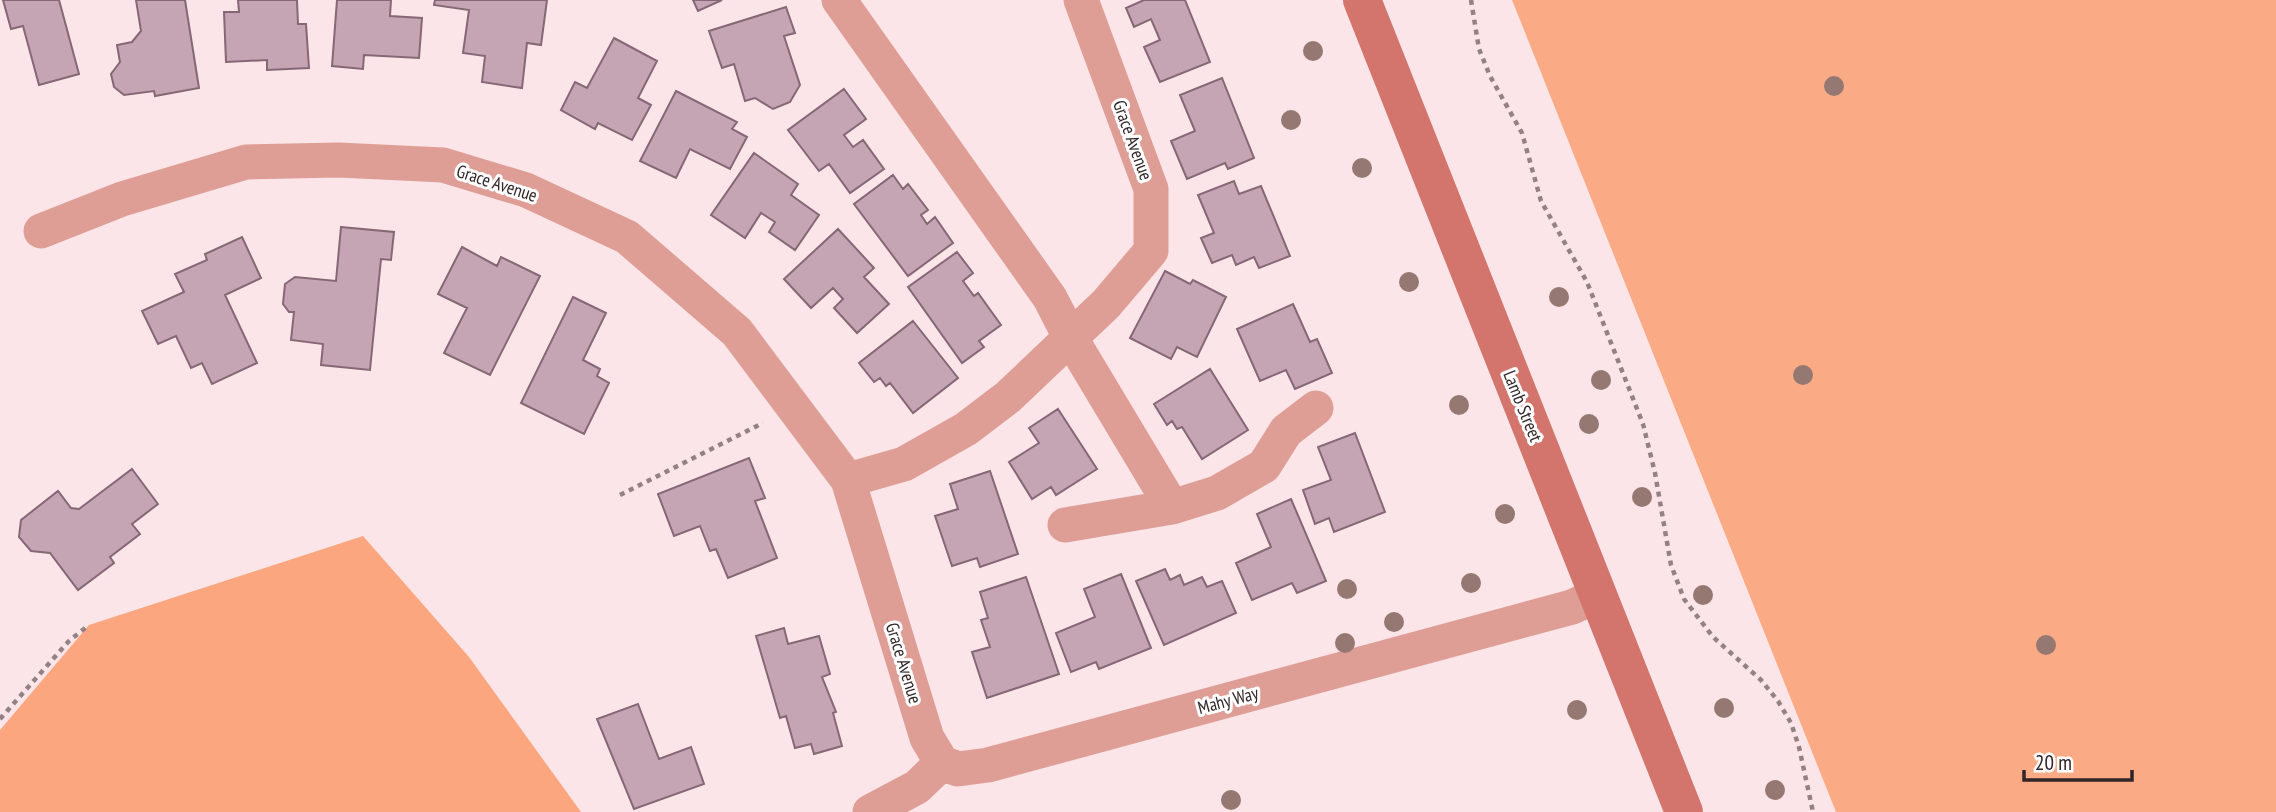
<svg xmlns="http://www.w3.org/2000/svg" width="2276" height="812" font-family="'PT Sans Narrow',sans-serif">
	<rect width="100%" height="100%" fill="#fce5e8"/>
	<path fill="#faab86" d="M 1512,0 L 2276,0 L 2276,812 L 1836,812 Z"/>
	<path fill="#fba67e" d="M 363,536 L 469,657 L 581,812 L 0,812 L 0,730 L 89,625 Z"/>
	<path fill="#c5a5b4" stroke="#856775" stroke-width="2" d="M 3,0 L 59,0 L 79,74 L 39,85 L 23,26 L 11,29 Z
		M 136,0 L 185,0 L 199,88 L 155,96 L 154,91 L 124,95 L 114,87 L 111,74 L 120,62 L 117,45 L 132,42 L 141,31 Z
		M 238,0 L 297,0 L 298,24 L 306,24 L 309,68 L 267,70 L 267,60 L 226,62 L 224,12 L 239,12 Z
		M 337,0 L 391,0 L 390,16 L 422,18 L 419,58 L 364,55 L 363,69 L 332,66 Z
		M 435,0 L 547,0 L 541,45 L 527,43 L 522,88 L 482,82 L 485,56 L 463,53 L 469,10 L 434,5 Z
		M 693,0 L 722,0 L 698,11 Z
		M 1144,0 L 1185,0 L 1210,62 L 1160,82 L 1144,47 L 1160,40 L 1151,19 L 1134,27 L 1126,8 Z
		M 786,7 L 795,33 L 784,36 L 800,85 L 790,102 L 773,109 L 755,98 L 745,101 L 734,64 L 722,68 L 709,31 Z
		M 614,38 L 657,61 L 638,98 L 651,105 L 632,140 L 598,123 L 595,129 L 561,110 L 575,82 L 587,88 Z
		M 1222,78 L 1254,158 L 1228,169 L 1225,163 L 1187,179 L 1171,141 L 1195,131 L 1180,95 Z
		M 844,89 L 866,119 L 844,135 L 853,147 L 863,140 L 884,169 L 850,193 L 829,164 L 819,171 L 788,130 Z
		M 676,91 L 737,122 L 732,129 L 747,137 L 730,169 L 690,149 L 676,178 L 640,161 Z
		M 754,153 L 798,184 L 791,195 L 819,215 L 795,250 L 769,232 L 775,222 L 761,213 L 745,238 L 711,215 Z
		M 893,175 L 903,189 L 908,184 L 928,210 L 921,215 L 927,224 L 935,217 L 953,243 L 908,276 L 854,204 Z
		M 1234,181 L 1239,194 L 1261,186 L 1290,256 L 1259,268 L 1254,257 L 1236,265 L 1232,255 L 1212,263 L 1201,238 L 1214,233 L 1198,195 Z
		M 341,227 L 394,232 L 391,260 L 381,259 L 370,370 L 321,365 L 323,344 L 291,340 L 294,312 L 289,312 L 283,304 L 285,284 L 295,277 L 336,281 Z
		M 838,229 L 874,268 L 864,277 L 889,304 L 857,333 L 834,308 L 843,299 L 833,288 L 811,308 L 784,279 Z
		M 242,237 L 261,278 L 225,295 L 257,363 L 212,384 L 202,363 L 191,368 L 176,336 L 158,344 L 142,311 L 184,292 L 175,274 L 207,260 L 205,254 Z
		M 462,247 L 497,266 L 501,257 L 540,276 L 490,375 L 444,353 L 467,308 L 438,294 Z
		M 957,252 L 973,273 L 963,281 L 974,296 L 978,293 L 1001,325 L 979,341 L 984,347 L 962,363 L 908,287 Z
		M 1165,271 L 1190,284 L 1193,280 L 1226,297 L 1197,357 L 1177,347 L 1171,359 L 1130,338 Z
		M 573,297 L 606,313 L 583,360 L 600,369 L 597,376 L 609,383 L 584,434 L 521,403 Z
		M 1293,304 L 1310,342 L 1317,339 L 1332,373 L 1295,389 L 1286,370 L 1260,381 L 1237,329 Z
		M 913,321 L 958,378 L 913,413 L 890,383 L 886,386 L 880,378 L 874,382 L 859,363 Z
		M 1210,369 L 1248,430 L 1202,459 L 1182,427 L 1177,429 L 1172,421 L 1167,425 L 1154,404 Z
		M 1058,409 L 1097,469 L 1056,495 L 1051,487 L 1032,499 L 1009,462 L 1039,443 L 1029,428 Z
		M 1355,433 L 1385,512 L 1334,532 L 1329,518 L 1315,524 L 1303,490 L 1331,480 L 1318,447 Z
		M 749,458 L 765,498 L 755,501 L 777,558 L 728,578 L 716,549 L 710,551 L 700,526 L 674,536 L 658,494 Z
		M 132,469 L 158,504 L 132,524 L 140,534 L 110,557 L 114,563 L 78,590 L 50,553 L 31,551 L 19,537 L 21,520 L 58,491 L 71,508 L 79,509 Z
		M 990,471 L 1018,554 L 980,567 L 977,558 L 952,566 L 935,516 L 958,509 L 950,484 Z
		M 1291,499 L 1326,581 L 1297,593 L 1292,583 L 1252,600 L 1236,563 L 1271,547 L 1257,514 Z
		M 1165,569 L 1170,580 L 1180,575 L 1184,585 L 1202,577 L 1207,587 L 1222,581 L 1236,613 L 1164,645 L 1136,581 Z
		M 1121,574 L 1151,648 L 1099,669 L 1096,662 L 1071,672 L 1056,633 L 1095,617 L 1084,589 Z
		M 1026,577 L 1059,674 L 987,698 L 972,652 L 990,647 L 981,620 L 988,618 L 980,592 Z
		M 784,628 L 788,644 L 819,636 L 830,674 L 822,677 L 836,712 L 833,713 L 842,746 L 814,754 L 811,744 L 795,748 L 786,716 L 780,718 L 756,636 Z
		M 638,704 L 659,759 L 691,747 L 704,784 L 634,809 L 597,719 Z"/>
	<g fill="none" stroke-linecap="round" stroke-linejoin="round">
		<path stroke="#938183" stroke-width="4.5" stroke-dasharray="5 5" stroke-linecap="butt" d="M 1471,0 L 1479,49 L 1490,76 L 1522,133 L 1541,201 L 1587,282 L 1643,424 L 1655,473 L 1671,565 L 1684,599 L 1713,637 L 1761,680 L 1778,701 L 1791,723 L 1799,747 L 1813,812
			M 620,495 L 763,423
			M 0,719 L 69,641 L 89,625"/>
		<path stroke="#de9e96" stroke-width="35" d="M 839,0 L 1050,298 L 1070,337 L 1172,507
			M 41,231 L 122,199 L 246,162 L 339,160 L 443,165 L 526,190 L 627,237 L 737,332 L 848,480 L 927,738 L 942,763
			M 848,480 L 904,464 L 966,429 L 1008,397 L 1106,304 L 1151,251 L 1151,189 L 1081,0
			M 1065,525 L 1172,507 L 1217,493 L 1264,466 L 1286,431 L 1316,408
			M 870,812 L 917,787 L 942,763 L 958,769 L 988,765 L 1572,607 L 1598,595"/>
		<path stroke="#d3756d" stroke-width="38" d="M 1362,0 L 1684,812"/>
	</g>
	<g fill="#957871">
		<circle cx="1313" cy="51" r="10"/>
		<circle cx="1834" cy="86" r="10"/>
		<circle cx="1291" cy="120" r="10"/>
		<circle cx="1362" cy="168" r="10"/>
		<circle cx="1409" cy="282" r="10"/>
		<circle cx="1559" cy="297" r="10"/>
		<circle cx="1803" cy="375" r="10"/>
		<circle cx="1601" cy="380" r="10"/>
		<circle cx="1459" cy="405" r="10"/>
		<circle cx="1589" cy="424" r="10"/>
		<circle cx="1642" cy="497" r="10"/>
		<circle cx="1505" cy="514" r="10"/>
		<circle cx="1471" cy="583" r="10"/>
		<circle cx="1347" cy="589" r="10"/>
		<circle cx="1703" cy="595" r="10"/>
		<circle cx="1394" cy="622" r="10"/>
		<circle cx="1345" cy="643" r="10"/>
		<circle cx="2046" cy="645" r="10"/>
		<circle cx="1724" cy="708" r="10"/>
		<circle cx="1577" cy="710" r="10"/>
		<circle cx="1775" cy="790" r="10"/>
		<circle cx="1231" cy="800" r="10"/>
	</g>
	<g text-anchor="middle" dominant-baseline="central" stroke-width="6" stroke-linejoin="round" paint-order="stroke">
		<g font-size="18" fill="#322527" stroke="#fff">
			<text transform="translate(1133 140) rotate(70)">Grace Avenue</text>
			<text transform="translate(497 183) rotate(18)">Grace Avenue</text>
			<text transform="translate(1523 406) rotate(68)">Lamb Street</text>
			<text transform="translate(904 663) rotate(73)">Grace Avenue</text>
			<text transform="translate(1228 700) rotate(-15)">Mahy Way</text>
		</g>
	</g>
	<path d="M2024 770v10h108v-10" fill="none" stroke="#322527" stroke-width="3.5"/>
	<text x="2035" y="770" font-size="21" fill="#322527" stroke="#ffffff" stroke-width="5" paint-order="stroke">20 m</text>
</svg>
